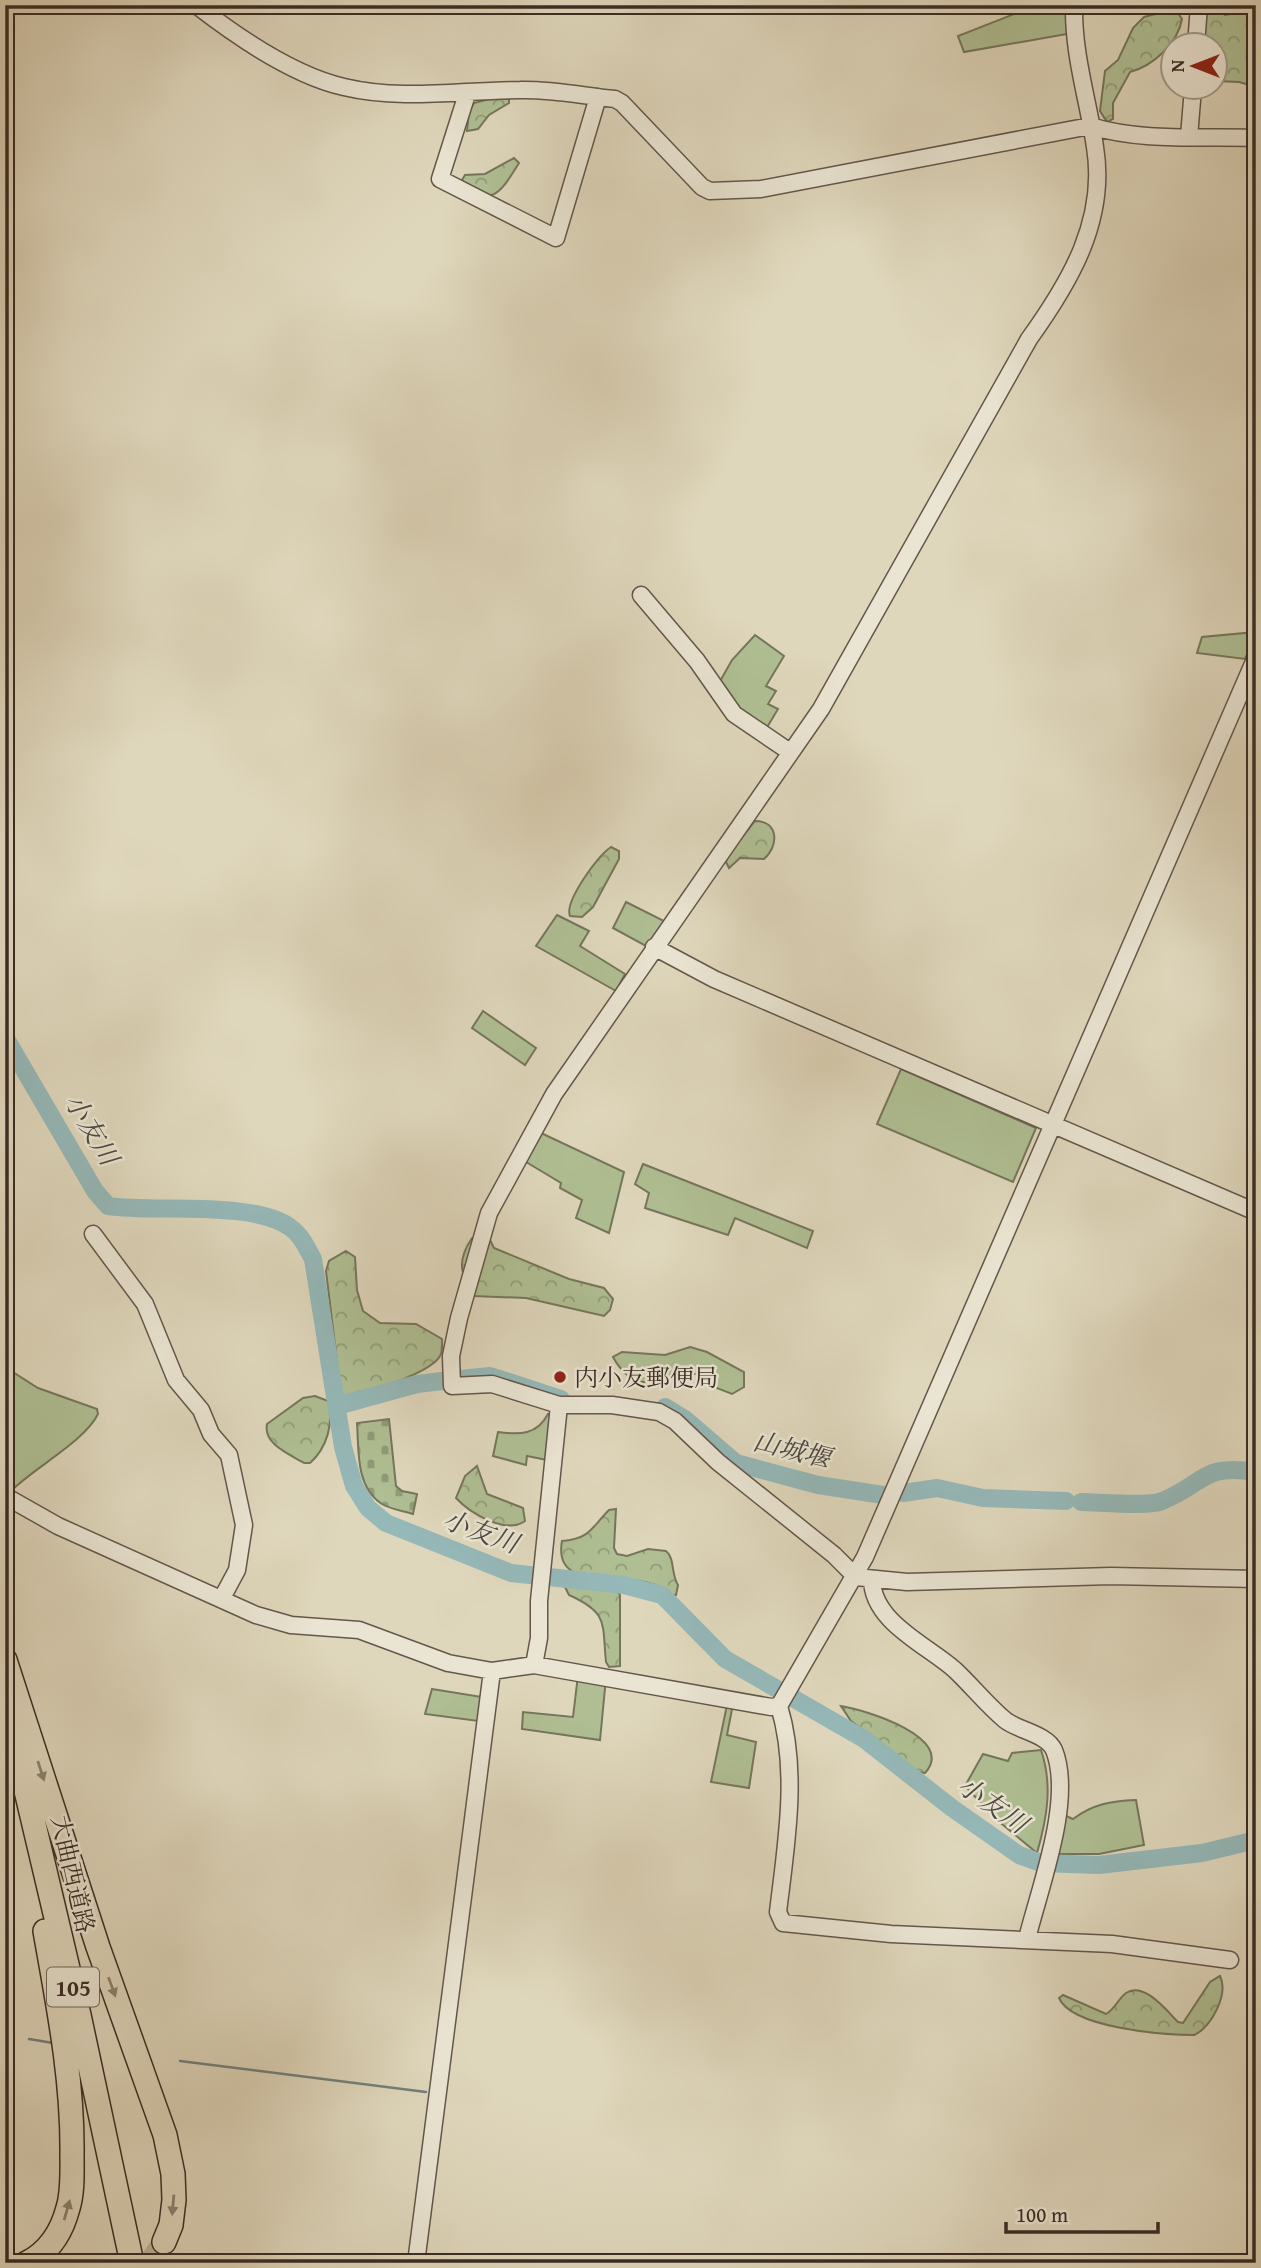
<svg xmlns="http://www.w3.org/2000/svg" width="1261" height="2268" font-family="'Gentium Book Plus','Noto Serif JP',serif">
	<defs>
		<pattern id="forest-crowns" width="20" height="18" patternUnits="userSpaceOnUse" patternTransform="scale(1.75)"><rect width="20" height="18" fill="#afbf93"/><path d="M2 6a3 3 0 1 1 6 0M12 15a3 3 0 1 1 6 0" fill="none" stroke="#909b78"/></pattern>
		<pattern id="cemetery-stones" width="16" height="16" patternUnits="userSpaceOnUse" patternTransform="scale(1.75)"><rect width="16" height="16" fill="#afbf93"/><path d="M2 7V4a2 2 0 0 1 4 0v3zM10 15v-3a2 2 0 0 1 4 0v3z" fill="#909b78"/></pattern>
	</defs>
	<rect width="100%" height="100%" fill="#dfd7bc"/>
	<filter id="stains"><feTurbulence type="fractalNoise" baseFrequency=".00286" numOctaves="4"/><feColorMatrix values="0 0 0 0 .2 0 0 0 0 .09 0 0 0 0 .02 0 0 0 .5 -.17"/></filter>
	<radialGradient id="worn" r=".72"><stop offset=".6" stop-color="#630" stop-opacity="0"/><stop offset="1" stop-color="#630" stop-opacity=".3"/></radialGradient>
	<path fill="#afbf93" stroke="#75765c" stroke-width="2" d="M 1037,5 L 1067,5 L 1067,34 L 964,52 L 958,36 Z
		M 1256,632 L 1245,659 L 1197,653 L 1202,637 Z
		M 755,635 L 784,656 L 766,686 L 776,691 L 768,704 L 778,709 L 766,729 L 741,712 L 719,683 L 732,660 Z
		M 626,902 L 666,922 L 646,946 L 613,928 Z
		M 557,915 L 589,931 L 580,946 L 625,974 L 616,991 L 536,946 Z
		M 483,1011 L 536,1048 L 525,1065 L 472,1028 Z
		M 901,1069 L 1036,1128 L 1013,1182 L 877,1124 Z
		M 541,1133 L 624,1172 L 609,1233 L 576,1218 L 582,1200 L 560,1188 L 561,1183 L 526,1162 Z
		M 643,1164 L 813,1231 L 807,1248 L 735,1218 L 728,1235 L 645,1208 L 649,1193 L 635,1184 Z
		M 690,1347 L 707,1352 L 744,1372 L 744,1387 L 732,1394 L 714,1387 L 700,1373 C 665,1378 636,1399 613,1357 L 622,1352 L 665,1355 Z
		M 5,1367 L 38,1388 L 97,1409 L 98,1414 C 84,1442 35,1467 11,1491 L 5,1488 Z
		M 548,1414 L 551,1414 L 547,1460 L 527,1456 L 526,1465 L 493,1456 L 498,1432 C 520,1435 537,1435 548,1414 Z
		M 578,1675 L 606,1678 L 600,1740 L 522,1729 L 523,1712 L 573,1717 Z
		M 432,1689 L 482,1697 L 478,1721 L 425,1714 Z
		M 733,1704 L 727,1735 L 756,1742 L 749,1788 L 711,1782 L 727,1705 Z
		M 1041,1750 C 1053,1785 1047,1818 1037,1853 L 997,1820 L 965,1786 L 983,1754 L 1008,1761 L 1012,1753 Z
		M 1136,1800 L 1144,1845 L 1099,1854 L 1058,1854 L 1064,1815 L 1073,1819 C 1093,1804 1111,1801 1136,1800 Z"/>
	<path fill="url(#forest-crowns)" stroke="#75765c" stroke-width="2" d="M 1196,5 L 1218,5 L 1225,15 L 1249,11 L 1256,13 L 1256,87 L 1239,82 L 1216,81 L 1216,46 L 1189,46 Z
		M 1175,9 L 1182,19 C 1178,43 1153,66 1130,72 L 1113,103 L 1113,119 L 1107,122 L 1100,111 L 1105,71 L 1118,60 L 1133,28 L 1144,17 Z
		M 497,97 L 509,99 L 509,103 L 489,115 L 478,129 L 467,131 L 469,111 L 474,103 Z
		M 514,158 L 519,163 C 504,187 490,214 462,180 L 465,175 L 485,174 Z
		M 755,821 C 779,821 779,846 764,859 L 740,858 L 729,868 L 726,862 L 727,856 Z
		M 611,847 L 619,851 L 619,859 L 593,907 L 582,917 L 570,916 C 564,902 598,855 611,847 Z
		M 479,1236 L 489,1238 L 494,1248 L 569,1279 L 604,1288 L 613,1299 L 610,1310 L 604,1316 L 526,1298 L 473,1296 C 460,1273 457,1260 472,1238 Z
		M 346,1251 L 355,1257 L 357,1290 L 363,1311 L 380,1323 L 416,1324 L 442,1339 C 442,1344 443,1351 440,1356 C 430,1374 367,1392 347,1399 L 341,1394 L 326,1271 L 329,1261 Z
		M 315,1396 L 328,1401 C 334,1423 327,1448 310,1463 L 304,1463 C 289,1454 263,1444 267,1424 L 303,1398 Z
		M 477,1466 L 487,1494 L 523,1508 L 525,1521 C 506,1535 470,1513 456,1498 L 465,1476 Z
		M 616,1509 L 614,1548 L 617,1554 L 627,1556 L 648,1549 L 666,1551 C 675,1558 671,1575 678,1585 L 676,1595 L 669,1596 C 646,1561 551,1602 562,1541 C 590,1539 591,1528 609,1510 Z
		M 581,1585 L 616,1590 L 620,1595 L 620,1666 L 609,1667 L 606,1662 C 602,1623 609,1613 569,1595 L 565,1587 Z
		M 841,1706 C 866,1710 957,1738 925,1773 L 917,1772 L 851,1721 Z
		M 1220,1976 C 1229,1994 1211,2028 1194,2035 C 1164,2035 1072,2028 1059,1998 L 1063,1995 L 1106,2014 C 1115,2009 1118,1999 1126,1993 C 1144,1981 1167,2011 1178,2022 L 1183,2023 L 1210,1982 Z"/>
	<path fill="url(#cemetery-stones)" stroke="#75765c" stroke-width="2" d="M 389,1419 L 396,1486 L 402,1491 L 417,1494 L 413,1514 C 404,1511 390,1509 382,1504 C 355,1487 359,1449 357,1423 Z"/>
	<g fill="none" stroke-linecap="round" stroke-linejoin="round">
		<path stroke="#71807d" stroke-width="2.5" d="M 5,2036 L 14,2037
			M 29,2039 L 53,2043
			M 180,2061 L 426,2092"/>
		<path stroke="#95b8b8" stroke-width="18" d="M 5,1037 L 95,1191 L 108,1206 C 156,1213 255,1200 291,1228 C 301,1235 307,1248 313,1259 L 343,1447 L 354,1486 L 368,1508 L 386,1523 L 511,1573 L 624,1585 L 662,1595 L 725,1659 L 864,1739 L 952,1808 L 1019,1855 L 1041,1863 L 1099,1865 L 1202,1853 L 1256,1840
			M 460,1379 L 490,1376 L 561,1399
			M 337,1406 L 417,1384 L 442,1381
			M 665,1407 L 686,1420 L 736,1463 L 818,1485 L 883,1495
			M 903,1493 L 937,1488 L 983,1498 L 1066,1501
			M 1081,1502 C 1098,1502 1149,1507 1162,1501 C 1205,1484 1201,1463 1256,1472"/>
		<path stroke="#beb59e" stroke-width="23" stroke-dasharray="23 11" stroke-linecap="butt" d="M 150,2263 L 164,2242"/>
		<g stroke="#64574b" stroke-width="19">
			<path id="minor" d="M 196,5 C 236,36 295,76 344,87 C 402,101 462,90 520,90 C 553,89 583,96 615,99 L 622,103 L 702,187 L 710,191 L 761,189 L 1090,126 C 1143,142 1201,136 1256,138
				M 1074,5 C 1073,55 1088,99 1095,147 C 1107,220 1070,282 1029,339 L 821,709 L 554,1094 L 489,1213 L 459,1318 L 451,1356 L 452,1386 L 492,1384 L 559,1405 L 612,1405 L 659,1412 L 675,1421 L 718,1462 L 834,1555 L 856,1577 L 907,1582 L 1111,1576 L 1256,1579
				M 1196,46 L 1199,5
				M 467,94 L 440,179 L 556,238 L 598,97
				M 1189,137 L 1193,88
				M 641,595 L 697,661 L 734,714 L 790,752
				M 654,947 L 714,979 L 1256,1212
				M 93,1234 L 145,1304 L 176,1380 L 201,1410 L 211,1434 L 229,1455 L 244,1525 L 237,1570 L 222,1598
				M 5,1496 L 58,1526 L 256,1615 L 291,1625 L 359,1630 L 448,1663 L 492,1671 L 534,1665 L 771,1707 L 779,1706 L 865,1557 L 1256,657
				M 872,1579 C 872,1622 927,1645 955,1670 C 972,1686 987,1705 1005,1720 C 1017,1730 1047,1734 1054,1750 C 1074,1800 1039,1889 1027,1939
				M 534,1665 L 539,1638 L 539,1601 L 559,1405
				M 779,1706 C 799,1771 786,1845 778,1912 L 783,1923 L 891,1934 L 1112,1944 L 1230,1960
				M 416,2263 L 492,1671"/>
		</g>
		<g stroke="#3b2c25" stroke-width="26">
			<path id="highway" d="M 5,1660 L 98,1947 L 165,2135 L 173,2174 L 174,2200 L 171,2225 L 164,2242
				M 6,1706 L 79,2015 L 132,2263
				M 27,2263 C 49,2252 62,2231 68,2208 C 73,2192 72,2172 72,2155 C 73,2079 58,2005 45,1931"/>
		</g>
		<use href="#minor" stroke="#eae5d3" stroke-width="16"/>
		<use href="#highway" stroke="#dfd7bc" stroke-width="23"/>
	</g>
	<defs><path id="oneway-solid" d="M-6-.8H1V-3.2L6.5 0L1 3.2V.8H-6Z" transform="scale(1.75)"/></defs>
	<g fill="#8d8270">
		<use href="#oneway-solid" transform="translate(41 1771) rotate(72)"/>
		<use href="#oneway-solid" transform="translate(112 1987) rotate(70)"/>
		<use href="#oneway-solid" transform="translate(173 2205) rotate(95)"/>
		<use href="#oneway-solid" transform="translate(67 2210) rotate(-74)"/>
	</g>
	<circle fill="#8f2418" stroke="#eae5d3" stroke-width="2.5" cx="560" cy="1377" r="7"/>
	<g text-anchor="middle" dominant-baseline="central" stroke-width="5" stroke-linejoin="round" paint-order="stroke">
		<rect fill="#eae5d3" stroke="#706459" stroke-width="2" x="47" y="1967.5" width="52" height="39" rx="5"/>
		<g font-size="23" font-weight="bold" fill="#3b2c25">
			<text x="73" y="1987">105</text>
		</g>
		<g font-size="24" fill="#3b2c25" stroke="#eae5d3" text-anchor="start">
			<text x="574" y="1377">内小友郵便局</text>
		</g>
		<g font-size="24" fill="#3b2c25" stroke="#eae5d3">
			<text transform="translate(73 1874) rotate(77)">大曲西道路</text>
		</g>
		<g font-size="26" font-style="italic" fill="#4d4842" stroke="#eae5d3">
			<text transform="translate(92 1129) rotate(59)">小友川</text>
			<text transform="translate(792 1449) rotate(14)">山城堰</text>
			<text transform="translate(481 1531) rotate(20)">小友川</text>
			<text transform="translate(993 1804) rotate(35)">小友川</text>
		</g>
	</g>
	<rect width="1261" height="2268" fill="none" stroke="#dfd7bc" stroke-width="28"/>
	<rect x="7" y="7" width="1247" height="2254" fill="none" stroke="#3b2c25" stroke-width="3.5"/>
	<rect x="14" y="14" width="1233" height="2240" fill="none" stroke="#3b2c25" stroke-width="2"/>
	<g transform="translate(1194 66) rotate(270)"><circle r="33" fill="#eae5d3" stroke="#a49b8d" stroke-width="2"/>
	<path d="M0-5L12 26L0 18L-12 26Z" fill="#8f2418"/>
	<text y="-10" font-size="19" font-weight="bold" text-anchor="middle" fill="#3b2c25">N</text>
	</g>
	<path d="M1006 2222v10h152v-10" fill="none" stroke="#3b2c25" stroke-width="3.5"/>
	<text x="1016" y="2222" font-size="21" fill="#3b2c25" stroke="#eae5d3" stroke-width="5" paint-order="stroke">100 m</text>
	<rect width="100%" height="100%" filter="url(#stains)"/>
	<rect width="100%" height="100%" fill="url(#worn)"/>
</svg>
